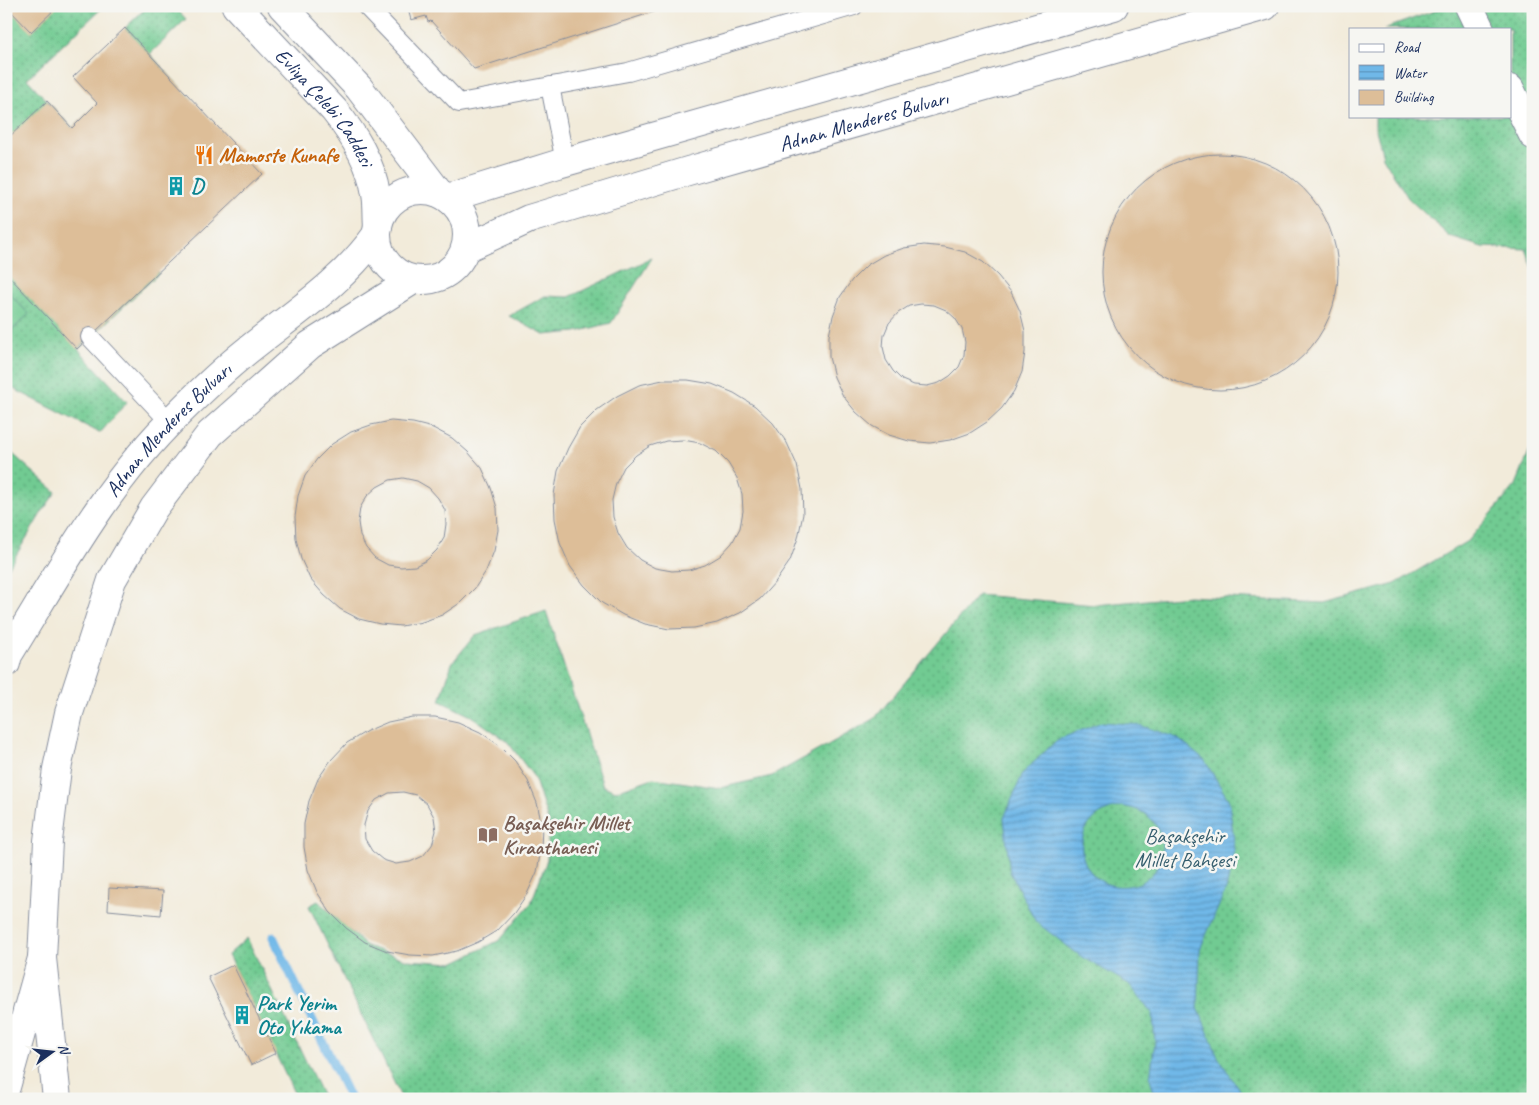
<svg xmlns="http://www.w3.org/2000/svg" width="1539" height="1105" font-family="Caveat,sans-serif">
	<defs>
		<pattern id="grass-dots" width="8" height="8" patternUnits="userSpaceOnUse" patternTransform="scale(1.25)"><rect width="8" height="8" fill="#71cb92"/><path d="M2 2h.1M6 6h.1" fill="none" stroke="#5ca57a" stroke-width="1.8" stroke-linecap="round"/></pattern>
		<pattern id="water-rules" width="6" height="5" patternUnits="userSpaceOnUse" patternTransform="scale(1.25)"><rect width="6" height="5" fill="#70b8e8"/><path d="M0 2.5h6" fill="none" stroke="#5b96bf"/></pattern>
	</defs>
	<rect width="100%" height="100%" fill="#f6f6f2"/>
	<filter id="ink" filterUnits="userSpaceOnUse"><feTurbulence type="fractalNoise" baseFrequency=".02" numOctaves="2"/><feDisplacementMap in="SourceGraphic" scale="10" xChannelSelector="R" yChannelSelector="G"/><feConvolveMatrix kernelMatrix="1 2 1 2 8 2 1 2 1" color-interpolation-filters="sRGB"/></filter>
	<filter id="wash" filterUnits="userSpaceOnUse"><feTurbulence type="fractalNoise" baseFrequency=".0096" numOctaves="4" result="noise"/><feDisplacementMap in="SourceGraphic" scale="20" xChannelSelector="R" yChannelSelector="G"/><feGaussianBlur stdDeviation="1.12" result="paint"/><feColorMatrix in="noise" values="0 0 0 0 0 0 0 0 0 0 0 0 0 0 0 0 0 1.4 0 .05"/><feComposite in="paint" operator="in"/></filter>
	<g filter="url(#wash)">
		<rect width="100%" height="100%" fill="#f2ebda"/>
		<path fill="url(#grass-dots)" stroke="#467d78" d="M 6,6 L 104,6 L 27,79 L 72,128 L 149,54 L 125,28 L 148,6 L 174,6 L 186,19 L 150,54 L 192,100 L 90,198 L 159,273 L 78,349 L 127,402 L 100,433 L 6,385 L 6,336 L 29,314 L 6,290 Z
			M 1448,6 L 1533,6 L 1533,268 L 1526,249 L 1482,247 L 1450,237 L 1408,198 L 1383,157 L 1375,126 L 1375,116 L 1510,116 L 1510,29 L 1384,29 Z
			M 652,258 L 611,323 L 576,332 L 544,335 L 509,316 L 545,296 L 569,297 Z
			M 1533,443 L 1533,1099 L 402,1099 L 309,906 L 318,901 L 366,946 L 407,960 L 453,963 L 500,940 L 531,903 L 547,860 L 549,823 L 534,777 L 507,741 L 471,716 L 440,701 L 452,663 L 475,635 L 546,611 L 603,786 L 616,791 L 653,778 L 720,788 L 772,776 L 874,719 L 978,595 L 1095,605 L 1189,596 L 1324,603 L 1395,584 L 1469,540 L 1516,485 Z
			M 6,448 L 56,492 L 42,512 L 6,572 Z
			M 247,938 L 324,1099 L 297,1099 L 228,955 Z"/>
		<path fill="#71cb92" stroke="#467d78" d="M 6,290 L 29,314 L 6,336 Z"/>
		<path fill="url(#water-rules)" stroke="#4674a3" fill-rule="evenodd" d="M 1102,722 L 1139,725 L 1177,738 L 1205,761 L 1229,801 L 1235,850 L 1226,889 L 1200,949 L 1198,1008 L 1218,1057 L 1245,1099 L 1156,1099 L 1150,1078 L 1155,1042 L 1153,1014 L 1129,984 L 1082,957 L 1036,922 L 1010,872 L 1004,818 L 1023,773 L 1057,740 ZM 1123,806 C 1131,808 1137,809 1144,813 C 1163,825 1168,853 1155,871 C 1149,879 1139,885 1129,886 C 1076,894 1059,815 1123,806 Z"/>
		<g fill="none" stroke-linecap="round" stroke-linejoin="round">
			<path stroke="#70b8e8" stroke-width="9" d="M 273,937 L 350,1099"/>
		</g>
		<g id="blocks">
			<path fill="#ddbe98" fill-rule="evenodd" d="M 6,6 L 58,6 L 31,32 Z
				M 400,6 L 669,6 L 669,7 L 474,69 L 431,21 L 428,22 L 426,16 L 411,20 L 408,9 L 402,11 Z
				M 125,28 L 262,174 L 77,349 L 6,273 L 6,140 L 47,101 L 72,128 L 97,103 L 73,77 Z
				M1102 272a118 118 0 1 1 236 0a118 118 0 1 1-236 0Z
				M 924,245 L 945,247 L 965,252 L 983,262 L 998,276 L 1011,292 L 1020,311 L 1025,331 L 1025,352 L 1022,372 L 1014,391 L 1002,408 L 987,422 L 970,433 L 950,440 L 930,443 L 909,441 L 889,435 L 872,426 L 856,412 L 843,396 L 834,377 L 829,357 L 829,336 L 833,316 L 840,297 L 852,280 L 867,265 L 884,255 L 904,248 ZM 921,304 L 934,305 L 946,310 L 955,318 L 962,329 L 965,342 L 964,355 L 959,367 L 950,376 L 939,383 L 927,386 L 914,385 L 902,380 L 893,371 L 886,360 L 883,347 L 884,335 L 889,323 L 898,313 L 909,306 Z
				M 663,380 L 688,380 L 712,384 L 734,393 L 755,406 L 773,423 L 787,443 L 797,465 L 802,489 L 803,514 L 798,538 L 790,561 L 776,581 L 760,599 L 740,613 L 717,623 L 694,628 L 669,629 L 645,624 L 623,615 L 602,603 L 584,585 L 570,566 L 560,543 L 555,519 L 554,495 L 558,471 L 568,448 L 580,427 L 597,410 L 617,396 L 639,385 ZM 683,440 L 700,443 L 716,451 L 728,463 L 737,478 L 742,494 L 743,511 L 740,528 L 732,543 L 720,556 L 705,565 L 689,570 L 672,571 L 655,568 L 640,560 L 627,548 L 618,533 L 613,517 L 612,500 L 616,483 L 624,467 L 636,455 L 650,446 L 666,441 Z
				M 391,421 L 413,423 L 433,428 L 452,438 L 468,452 L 482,468 L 491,488 L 497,508 L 498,530 L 494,551 L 486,571 L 475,588 L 460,603 L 442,615 L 422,622 L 401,626 L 380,624 L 359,619 L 340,609 L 324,595 L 310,579 L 301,559 L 296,539 L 295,517 L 298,496 L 305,476 L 317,459 L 332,444 L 351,432 L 371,425 ZM 403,478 L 417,481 L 429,488 L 438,498 L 445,510 L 446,524 L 444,538 L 437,550 L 427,560 L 415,566 L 401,567 L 388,565 L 375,558 L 366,548 L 360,536 L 358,522 L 360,508 L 367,496 L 377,487 L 390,480 Z
				M 412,717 L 435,717 L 458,722 L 480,732 L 499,745 L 515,761 L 528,781 L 537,803 L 542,826 L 541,849 L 537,872 L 527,894 L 514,913 L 498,930 L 478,942 L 457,951 L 433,956 L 410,955 L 387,951 L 365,942 L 346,928 L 330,912 L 317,892 L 308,870 L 304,847 L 304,824 L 309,801 L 318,779 L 331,760 L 347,743 L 367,731 L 388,722 ZM 403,792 L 416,795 L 427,804 L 434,817 L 436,831 L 432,845 L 423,856 L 410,862 L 396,864 L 383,860 L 372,851 L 365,839 L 364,825 L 368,811 L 376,800 L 389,793 Z
				M 109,888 L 163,891 L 161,915 L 108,910 Z
				M 233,965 L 276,1053 L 251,1065 L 208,977 Z"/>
		</g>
	</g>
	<g filter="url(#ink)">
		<use href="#blocks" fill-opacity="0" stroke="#868d9c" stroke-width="1"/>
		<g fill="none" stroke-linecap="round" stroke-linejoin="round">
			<g stroke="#868d9c" stroke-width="20">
				<path id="lane" d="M 366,6 L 459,103 L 628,72 L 854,6
					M 550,86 L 565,162
					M 90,337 L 170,422"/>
			</g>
			<g stroke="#868d9c" stroke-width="30">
				<path id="street" d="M 1469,6 L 1480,29
					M 1510,89 L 1533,135"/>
			</g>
			<g stroke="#868d9c" stroke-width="30">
				<g id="secondary">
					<path id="s1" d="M 236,6 L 334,110 C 354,135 371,162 376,194 C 378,204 377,215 378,226"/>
					<path d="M 282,6 L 359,88 L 439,193"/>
					<circle cx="422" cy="235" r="45"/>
					<path d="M 448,198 L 558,164 L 1114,6"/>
					<path id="s2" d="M 466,248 L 529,219 L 688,171 L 1265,6"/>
					<path id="s3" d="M 6,663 L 8,655 C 60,571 106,484 178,414 C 200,392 223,370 248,350 C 294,313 342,283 377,234"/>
					<path d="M 6,1087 L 42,958 L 48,841 L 57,769 L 69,713 L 112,580 L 154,508 L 210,434 L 310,345 L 413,280"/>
				</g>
			</g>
			<g stroke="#868d9c" stroke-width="30">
				<path id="highway" d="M 42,958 L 57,1099"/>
			</g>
			<use href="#lane" stroke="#fff" stroke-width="18"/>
			<use href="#street" stroke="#fff" stroke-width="28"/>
			<use href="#secondary" stroke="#fff" stroke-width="28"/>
			<use href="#highway" stroke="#fff" stroke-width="28"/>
		</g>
	</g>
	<defs>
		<g id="restaurant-bare" transform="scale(1.5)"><path d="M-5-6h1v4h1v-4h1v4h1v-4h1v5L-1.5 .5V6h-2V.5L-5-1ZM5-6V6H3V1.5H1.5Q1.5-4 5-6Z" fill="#e8710a" stroke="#f6f6f2" stroke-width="2.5" paint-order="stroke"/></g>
		<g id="building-bare" transform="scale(1.5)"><path d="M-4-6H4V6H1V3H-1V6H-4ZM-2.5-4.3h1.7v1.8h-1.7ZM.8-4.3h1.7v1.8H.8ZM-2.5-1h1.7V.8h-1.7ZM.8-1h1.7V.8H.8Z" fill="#0f9aa8" stroke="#f6f6f2" stroke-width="2.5" paint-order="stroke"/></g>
		<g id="library-bare" transform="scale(1.5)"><path d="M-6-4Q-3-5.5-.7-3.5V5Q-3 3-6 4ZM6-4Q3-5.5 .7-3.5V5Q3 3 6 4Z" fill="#8d6e63" stroke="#f6f6f2" stroke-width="2.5" paint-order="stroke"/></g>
	</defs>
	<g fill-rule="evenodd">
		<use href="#restaurant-bare" x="204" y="155"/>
		<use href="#building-bare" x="176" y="186"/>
		<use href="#library-bare" x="488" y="835"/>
		<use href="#building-bare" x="242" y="1015"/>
	</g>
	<g text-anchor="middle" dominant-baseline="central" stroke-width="5" stroke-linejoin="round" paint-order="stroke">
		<g font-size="21" fill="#1b2f5e" stroke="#f6f6f2">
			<text stroke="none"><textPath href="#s1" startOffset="135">Evliya Çelebi Caddesi</textPath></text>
			<text stroke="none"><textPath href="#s2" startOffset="418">Adnan Menderes Bulvarı</textPath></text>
			<text stroke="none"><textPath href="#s3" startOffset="286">Adnan Menderes Bulvarı</textPath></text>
		</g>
		<g font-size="21" font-weight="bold" fill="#c56008" stroke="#f6f6f2" text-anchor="start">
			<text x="219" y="155">Mamoste Kunafe</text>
		</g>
		<g font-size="21" font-weight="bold" fill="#0d838f" stroke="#f6f6f2" text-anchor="start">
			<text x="191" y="186">D</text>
			<text x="257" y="1003">Park Yerim<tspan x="257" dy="24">Oto Yıkama</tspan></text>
		</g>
		<g font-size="21" font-weight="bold" fill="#785e54" stroke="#f6f6f2" text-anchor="start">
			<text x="503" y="823">Başakşehir Millet<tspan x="503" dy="24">Kıraathanesi</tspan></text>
		</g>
		<g font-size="21" fill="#355e6e" stroke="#f6f6f2">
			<text x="1185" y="836">Başakşehir<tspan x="1185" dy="24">Millet Bahçesi</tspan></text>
		</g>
	</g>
	<rect width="1539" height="1105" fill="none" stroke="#f6f6f2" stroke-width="25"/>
	<rect x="1349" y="28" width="162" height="90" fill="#f6f6f2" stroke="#9ea6b7"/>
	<rect x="1359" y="44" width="25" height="8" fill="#ffffff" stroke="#9ea6b7"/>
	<text x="1394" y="52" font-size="15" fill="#1b2f5e">Road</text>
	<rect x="1359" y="65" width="25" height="15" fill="url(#water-rules)" stroke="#9ea6b7"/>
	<text x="1394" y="78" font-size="15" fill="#1b2f5e">Water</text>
	<rect x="1359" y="90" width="25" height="15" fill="#ddbe98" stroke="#9ea6b7"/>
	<text x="1394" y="102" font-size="15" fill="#1b2f5e">Building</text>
	<g transform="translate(52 1052) rotate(75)" stroke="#f6f6f2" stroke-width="4" paint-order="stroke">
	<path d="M0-4L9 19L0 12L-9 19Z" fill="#1b2f5e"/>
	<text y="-8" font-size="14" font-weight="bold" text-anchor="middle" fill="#1b2f5e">N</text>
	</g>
</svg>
